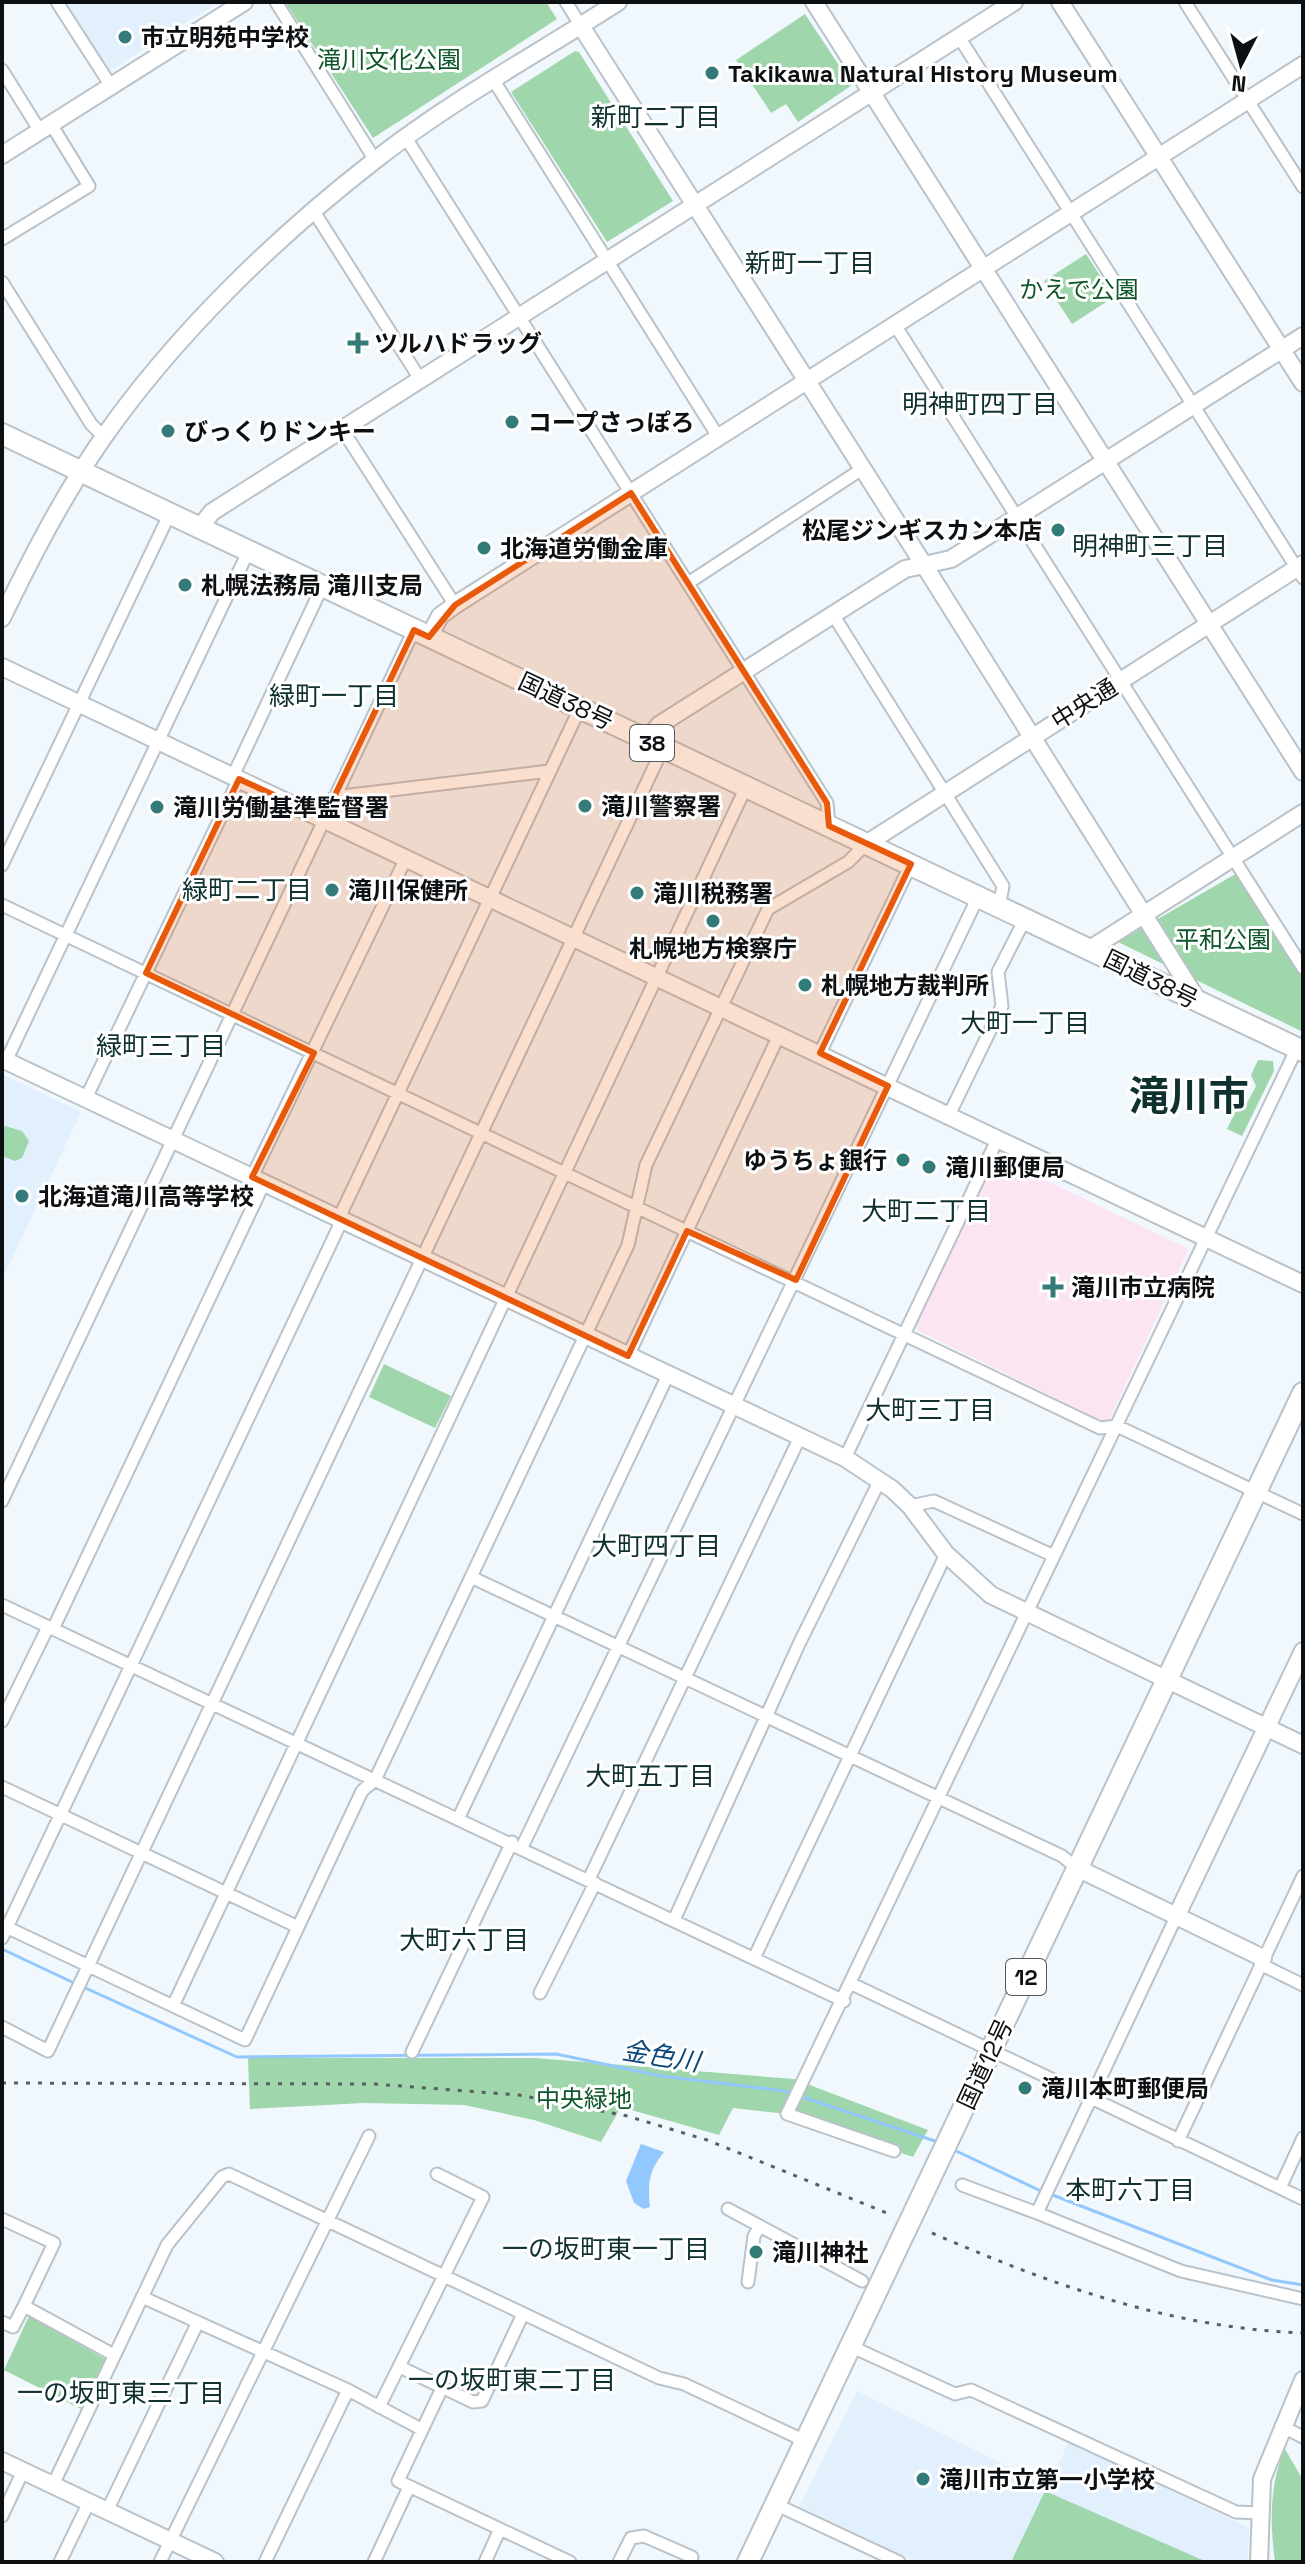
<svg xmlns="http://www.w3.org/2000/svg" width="1305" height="2564" font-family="'Space Grotesk','Noto Sans JP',sans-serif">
	<rect width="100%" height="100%" fill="#f1f8fd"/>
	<path fill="#e1f0fc" d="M 63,2 L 219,2 L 109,71 Z
		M 2,1074 L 81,1112 L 2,1280 Z
		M 857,2391 L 1039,2482 L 1053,2476 L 1069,2441 L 1249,2528 L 1248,2562 L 916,2562 L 799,2507 Z"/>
	<path fill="#fce5f3" d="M 997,1157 L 1189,1249 L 1109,1420 L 1103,1421 L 919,1331 L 915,1326 Z"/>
	<path fill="#9fd6ab" d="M 285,2 L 546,2 L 557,19 L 373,138 Z
		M 805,14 L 852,85 L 798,122 L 786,104 L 771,113 L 736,60 Z
		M 575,51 L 579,52 L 673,201 L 607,242 L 511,92 Z
		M 1086,254 L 1114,297 L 1072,324 L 1044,281 Z
		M 1239,872 L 1303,974 L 1303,1032 L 1118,942 Z
		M 1258,1060 L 1273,1061 L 1274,1071 L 1242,1136 L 1227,1129 L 1235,1112 L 1245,1107 L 1256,1086 L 1251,1075 Z
		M 5,1126 L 22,1131 L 29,1141 L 22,1158 L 15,1161 L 2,1156 L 2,1127 Z
		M 384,1364 L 451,1396 L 435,1428 L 369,1397 Z
		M 248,2058 L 535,2058 L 794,2079 L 928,2130 L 913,2157 L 787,2114 L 733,2108 L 719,2135 L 621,2107 L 601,2142 L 534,2120 L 464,2105 L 364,2103 L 250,2109 Z
		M 29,2316 L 105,2359 L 81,2409 L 4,2370 Z
		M 1285,2449 L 1303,2480 L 1303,2562 L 1275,2562 C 1270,2525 1269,2484 1285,2449 Z
		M 1045,2491 L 1207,2562 L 1011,2562 Z"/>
	<path fill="#92c8fe" d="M 641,2144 L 664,2152 C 648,2172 648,2183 650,2207 L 644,2209 L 634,2203 L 626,2181 Z"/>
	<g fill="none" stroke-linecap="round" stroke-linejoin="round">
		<path stroke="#92c8fe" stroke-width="3" d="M 2,1949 L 74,1983
			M 81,1986 L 237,2057 L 556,2054 L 661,2076 L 784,2091 L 938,2142
			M 952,2149 L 1043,2192
			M 1050,2194 L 1272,2280 L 1303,2285"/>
		<g stroke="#bac2c9" stroke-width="15">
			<path id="street" d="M 57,2 L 111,86
				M 276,2 L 375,160
				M 566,2 L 581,26
				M 1185,2 L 1303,187
				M 959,37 L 1303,578
				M 2,70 L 40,131
				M 494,81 L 719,438
				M 406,138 L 827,803 L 829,826
				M 313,210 L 420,379
				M 2,239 L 89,186 L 51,124
				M 2,282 L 91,424 L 104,437
				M 895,325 L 1303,968
				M 342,429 L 455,605
				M 688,583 L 862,469
				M 832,613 L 1003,886 L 999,907
				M 233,776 L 323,585
				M 334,797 L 549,771
				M 2,865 L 170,513
				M 2,905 L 1100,1428 L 1117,1426 L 1303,1514
				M 820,1053 L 911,864
				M 6,1061 L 249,550
				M 86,1098 L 239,779
				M 949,1115 L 1002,1006 L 998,972 L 1025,919
				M 252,1177 L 406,858
				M 339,1218 L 580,708
				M 628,1356 L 779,1035
				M 845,1458 L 998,1138
				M 2,1501 L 414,630
				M 910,1506 L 934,1501 L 1054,1556
				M 471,1577 L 1062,1856 L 1077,1868
				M 2,1605 L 844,2001
				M 53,1629 L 264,1183
				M 2,1721 L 48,1627
				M 2,1787 L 298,1927
				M 459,1817 L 668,1375
				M 522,1847 L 978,897
				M 589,1879 L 800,1437
				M 1176,1917 L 1037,2213 L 1181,2271 L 1303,2299
				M 674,1920 L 799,1644 L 880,1480
				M 2,1925 L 245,2040 L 362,1791 L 375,1780 L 628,1245 L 646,1165 L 768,909 L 848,862 L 866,844
				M 2,1938 L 342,1220
				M 754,1958 L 946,1554
				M 1260,1964 L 1303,1985
				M 852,1984 L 1303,2199
				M 540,1993 L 595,1883
				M 173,2006 L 746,787
				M 2,2027 L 48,2051 L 663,748
				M 412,2052 L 512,1842
				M 1178,2141 L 1303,1876
				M 894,2151 L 787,2114 L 1297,1048
				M 962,2185 L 1037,2213
				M 1280,2188 L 1303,2138
				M 728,2209 L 862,2281
				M 2,2219 L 54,2243 L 24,2306 L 114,2355
				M 748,2282 L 754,2236 L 760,2226
				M 142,2297 L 348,2390 L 421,2429
				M 2,2322 L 13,2327 L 24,2306
				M 850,2346 L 955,2394 L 971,2390 L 1236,2512 L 1260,2513
				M 400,2367 L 473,2402 L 482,2401 L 523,2314
				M 442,2388 L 398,2481 L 570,2562
				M 379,2407 L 483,2197 L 437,2174
				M 1281,2426 L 1303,2437
				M 53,2485 L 167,2245 L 222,2177 L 229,2174 L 659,2378 L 684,2384 L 805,2441
				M 775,2504 L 899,2562
				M 107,2511 L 198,2322
				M 2,2516 L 23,2471
				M 60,2562 L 89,2502
				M 160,2562 L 369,2136
				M 265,2562 L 348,2390
				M 374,2562 L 409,2487
				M 485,2562 L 500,2529
				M 619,2562 L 631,2538 L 644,2536 L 692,2557"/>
		</g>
		<g stroke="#bac2c9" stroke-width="20">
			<path id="secondary" d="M 814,2 L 1303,772
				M 1060,2 L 1303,383
				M 581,26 L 924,565 L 951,559 L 1303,336
				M 2,155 L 244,2
				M 200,527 L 212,512 L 1014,2
				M 2,618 C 32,556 64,494 103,438 C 175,335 275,238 374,161 C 450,101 537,54 618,2
				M 429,637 L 440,616 L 455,605 L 1303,65
				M 2,667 L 1303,1284
				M 647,740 L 659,725 L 905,569 L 924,565 L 1198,1001
				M 866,844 L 1303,564
				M 1090,949 L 1303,813
				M 2,1059 L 845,1458 L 892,1489 L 910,1506 L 946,1554 L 991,1595 L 1303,1745
				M 1077,1868 L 1263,1958
				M 1176,1917 L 1303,1651
				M 2,2461 L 215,2562
				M 1259,2562 L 1262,2479 L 1303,2380"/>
		</g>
		<g stroke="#bac2c9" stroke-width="24">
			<path id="highway" d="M 2,434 L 1303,1051
				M 748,2562 L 1303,1393"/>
		</g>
		<use href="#street" stroke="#fff" stroke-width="11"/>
		<use href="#secondary" stroke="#fff" stroke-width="16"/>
		<use href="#highway" stroke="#fff" stroke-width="20"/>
		<path stroke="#595e61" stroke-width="3" stroke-dasharray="4 8" stroke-linecap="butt" d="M 2,2083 L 374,2084 L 519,2095 L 627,2116 L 707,2140 L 887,2213
			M 932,2233 C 1052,2285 1171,2328 1303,2333"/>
	</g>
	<path fill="#e8590c" fill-opacity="0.2" stroke="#e8590c" stroke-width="6" stroke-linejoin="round" d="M 631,493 L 827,803 L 829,826 L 911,864 L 820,1053 L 888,1086 L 796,1280 L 687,1231 L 628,1356 L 252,1177 L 314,1053 L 146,973 L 239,779 L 324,818 L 414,630 L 429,637 L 455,605 Z"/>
	<g fill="#337b78" stroke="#fff" stroke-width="3">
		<circle cx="125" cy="37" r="8"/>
		<circle cx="712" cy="73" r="8"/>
		<path d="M354 331h8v8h8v8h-8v8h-8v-8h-8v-8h8z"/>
		<circle cx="512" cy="422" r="8"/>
		<circle cx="168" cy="431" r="8"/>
		<circle cx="1058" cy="530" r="8"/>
		<circle cx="484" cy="548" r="8"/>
		<circle cx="185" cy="585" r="8"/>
		<circle cx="585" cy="806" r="8"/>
		<circle cx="157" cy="807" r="8"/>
		<circle cx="332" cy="890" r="8"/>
		<circle cx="637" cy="893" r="8"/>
		<circle cx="713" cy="921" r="8"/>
		<circle cx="805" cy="985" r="8"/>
		<circle cx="903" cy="1160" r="8"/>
		<circle cx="929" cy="1167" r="8"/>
		<circle cx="22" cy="1196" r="8"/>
		<path d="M1049 1275h8v8h8v8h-8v8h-8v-8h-8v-8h8z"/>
		<circle cx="1025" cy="2088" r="8"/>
		<circle cx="756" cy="2252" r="8"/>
		<circle cx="923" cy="2479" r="8"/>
	</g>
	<g text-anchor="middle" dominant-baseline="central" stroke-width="6" stroke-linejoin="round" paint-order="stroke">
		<g fill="#fff" stroke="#56585a" stroke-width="2">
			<rect x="630" y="725" width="44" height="36" rx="6"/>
			<rect x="1006" y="1959" width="40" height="36" rx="6"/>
		</g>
		<g font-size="22" font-weight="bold" fill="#0d1013">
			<text x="652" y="743">38</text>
			<text x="1026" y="1977">12</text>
		</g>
		<g font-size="24" font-weight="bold" fill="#0d1013" stroke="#fff" text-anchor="start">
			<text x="141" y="37">市立明苑中学校</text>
			<text x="728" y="73">Takikawa Natural History Museum</text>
			<text x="374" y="343">ツルハドラッグ</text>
			<text x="528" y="422">コープさっぽろ</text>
			<text x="184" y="431">びっくりドンキー</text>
			<text x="1042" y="530" text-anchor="end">松尾ジンギスカン本店</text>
			<text x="500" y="548">北海道労働金庫</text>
			<text x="201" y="585">札幌法務局 滝川支局</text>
			<text x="601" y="806">滝川警察署</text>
			<text x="173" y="807">滝川労働基準監督署</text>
			<text x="348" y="890">滝川保健所</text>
			<text x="653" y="893">滝川税務署</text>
			<text x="713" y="948" text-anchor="middle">札幌地方検察庁</text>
			<text x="821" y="985">札幌地方裁判所</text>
			<text x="887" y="1160" text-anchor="end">ゆうちょ銀行</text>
			<text x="945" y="1167">滝川郵便局</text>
			<text x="38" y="1196">北海道滝川高等学校</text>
			<text x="1071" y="1287">滝川市立病院</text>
			<text x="1041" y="2088">滝川本町郵便局</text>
			<text x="772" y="2252">滝川神社</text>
			<text x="939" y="2479">滝川市立第一小学校</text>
		</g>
		<g font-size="24" fill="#0e562a" stroke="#fff">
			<text x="389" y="59">滝川文化公園</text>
			<text x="1079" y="289">かえで公園</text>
			<text x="1223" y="939">平和公園</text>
			<text x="584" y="2098">中央緑地</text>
		</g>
		<g font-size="24" fill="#0d1013" stroke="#fff">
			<text transform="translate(566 701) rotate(25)">国道38号</text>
			<text transform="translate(1084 704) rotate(-32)">中央通</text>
			<text transform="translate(1151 979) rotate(26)">国道38号</text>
			<text transform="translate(985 2064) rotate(-65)">国道12号</text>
		</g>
		<g font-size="26" fill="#0f3230" stroke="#fff">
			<text x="656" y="117">新町二丁目</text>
			<text x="810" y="263">新町一丁目</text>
			<text x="980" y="404">明神町四丁目</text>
			<text x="1150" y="546">明神町三丁目</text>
			<text x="334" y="696">緑町一丁目</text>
			<text x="247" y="890">緑町二丁目</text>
			<text x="1025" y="1023">大町一丁目</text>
			<text x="161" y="1046">緑町三丁目</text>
			<text x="926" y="1211">大町二丁目</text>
			<text x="930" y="1410">大町三丁目</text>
			<text x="656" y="1546">大町四丁目</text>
			<text x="650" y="1776">大町五丁目</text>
			<text x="464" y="1940">大町六丁目</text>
			<text x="1130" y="2190">本町六丁目</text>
			<text x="606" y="2249">一の坂町東一丁目</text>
			<text x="512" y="2380">一の坂町東二丁目</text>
			<text x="121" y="2393">一の坂町東三丁目</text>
		</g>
		<g font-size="26" font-style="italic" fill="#0b4778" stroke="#fff">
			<text transform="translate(661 2056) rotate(9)">金色川</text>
		</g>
		<g font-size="40" font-weight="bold" fill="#0f3230" stroke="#fff">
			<text x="1189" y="1096">滝川市</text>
		</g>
	</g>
	<rect width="1305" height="2564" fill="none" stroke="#0d1013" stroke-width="8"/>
	<g transform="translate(1241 64) rotate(186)" stroke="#ffffff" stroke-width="6" paint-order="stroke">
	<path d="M0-6L14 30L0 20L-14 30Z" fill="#0d1013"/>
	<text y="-12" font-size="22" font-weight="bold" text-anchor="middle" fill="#0d1013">N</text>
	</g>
</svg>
